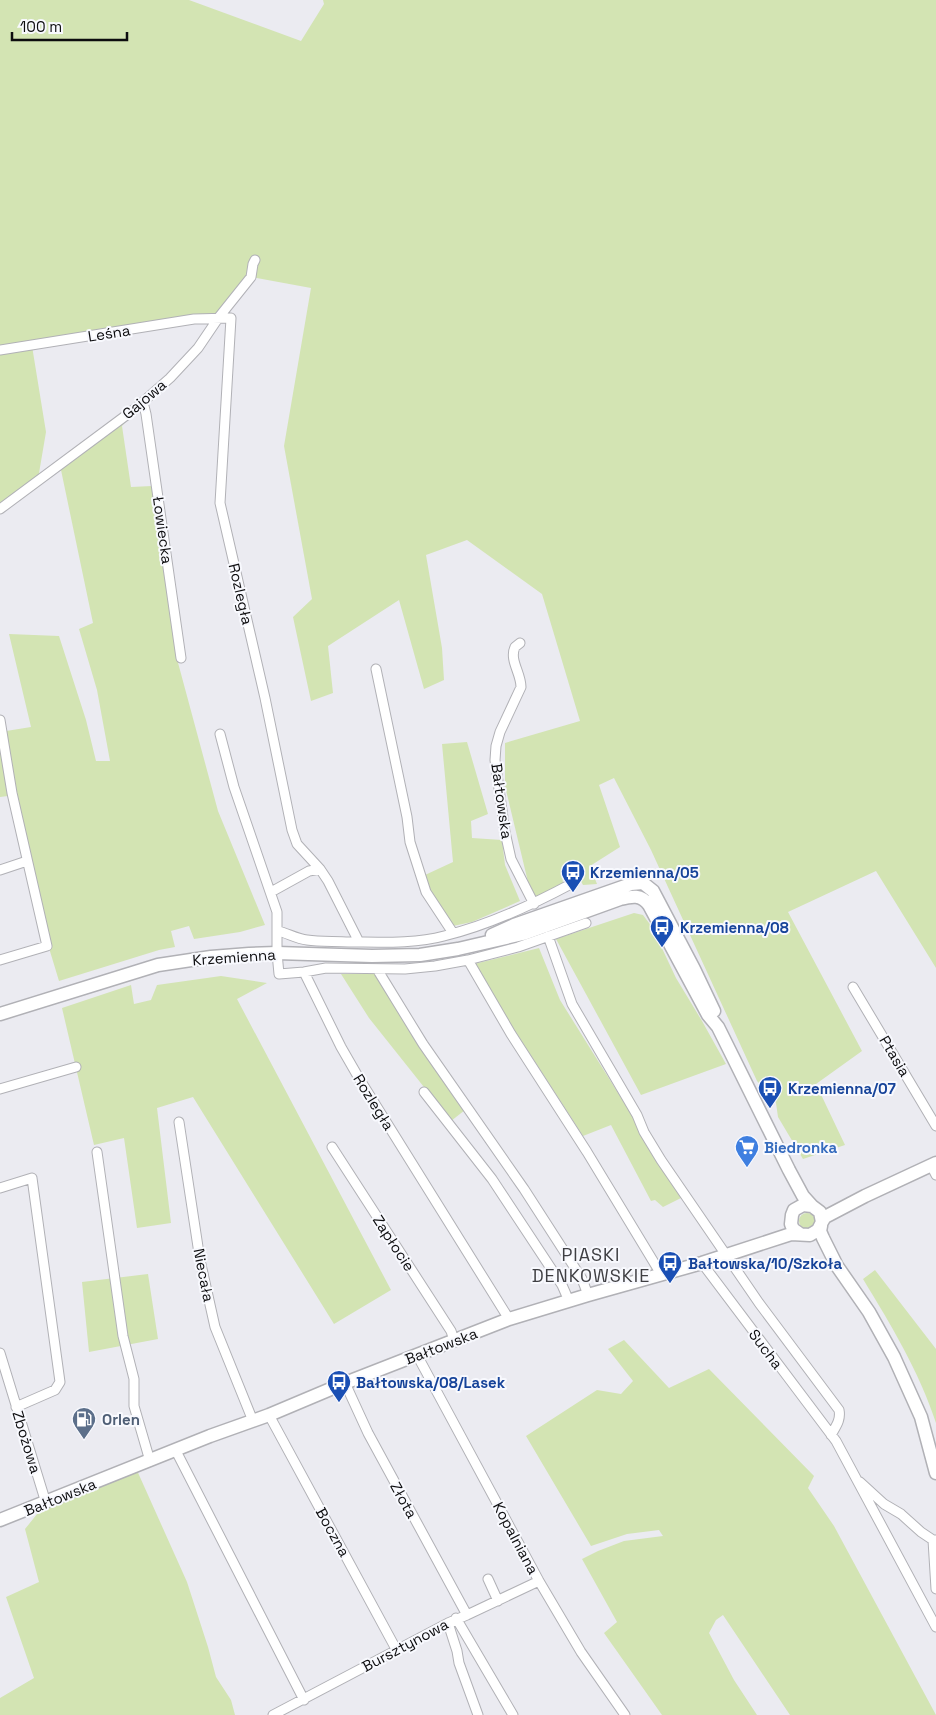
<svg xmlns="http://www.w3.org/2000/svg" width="936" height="1715" font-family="'Space Grotesk',sans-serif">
	<rect width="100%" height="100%" fill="#ebebf1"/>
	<path fill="#d3e4b3" d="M 0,0 L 189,0 L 301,41 L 324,4 L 323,0 L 936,0 L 936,968 L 876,871 L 788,912 L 862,1051 L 816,1084 L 845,1145 L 803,1159 L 778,1117 L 776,1103 L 757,1081 L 651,850 L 614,778 L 599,785 L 620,847 L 590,866 L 597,884 L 583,885 L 576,872 L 562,874 L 563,883 L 537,899 L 528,882 L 505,786 L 505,743 L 580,721 L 542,594 L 467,540 L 426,555 L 442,648 L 444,680 L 424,689 L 399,600 L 328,646 L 333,693 L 311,701 L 293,617 L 312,599 L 284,446 L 311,288 L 251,277 L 219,317 L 32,346 L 46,432 L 38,479 L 143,402 L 122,426 L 131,487 L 152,486 L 177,659 L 218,811 L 265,925 L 240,932 L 194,939 L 189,926 L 171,931 L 175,947 L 159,950 L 59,981 L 49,948 L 52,947 L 16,795 L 0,797 L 0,732 L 31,727 L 9,634 L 59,636 L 86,720 L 96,761 L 110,761 L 97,690 L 79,629 L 93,623 L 61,470 L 0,509 Z
		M 467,742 L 488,814 L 471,821 L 472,838 L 502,840 L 505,865 L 520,901 L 472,922 L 453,926 L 428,886 L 425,875 L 453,862 L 442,744 Z
		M 634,913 L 643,915 L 652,927 L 676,978 L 702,1021 L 726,1064 L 641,1095 L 556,939 Z
		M 539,948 L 560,1000 L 683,1197 L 663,1207 L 655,1200 L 651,1201 L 611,1125 L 583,1136 L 473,966 L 474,964 Z
		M 341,974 L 377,974 L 465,1110 L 451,1121 L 369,1018 Z
		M 221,976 L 267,983 L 237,999 L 391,1290 L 334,1324 L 193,1097 L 157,1108 L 171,1223 L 137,1228 L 124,1138 L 94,1145 L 62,1008 L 131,985 L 134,1004 L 151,1000 L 157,985 Z
		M799 1221a8 8 0 1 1 16 0a8 8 0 1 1-16 0Z
		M 875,1270 L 936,1349 L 936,1423 C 919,1371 891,1325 863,1279 Z
		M 148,1274 L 158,1339 L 89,1352 L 82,1282 Z
		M 624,1340 L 669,1388 L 709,1369 L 814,1476 L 808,1488 L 834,1526 L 936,1715 L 790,1715 L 723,1615 L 716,1620 L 709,1633 L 734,1680 L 757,1715 L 662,1715 L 604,1633 L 617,1622 L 582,1559 L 598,1551 L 624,1541 L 663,1536 L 659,1530 L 627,1534 L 591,1546 L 526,1436 L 597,1390 L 621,1394 L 633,1381 L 608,1349 Z
		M 135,1466 L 187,1582 L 208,1647 L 216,1677 L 231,1700 L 235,1715 L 0,1715 L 0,1698 L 34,1678 L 6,1597 L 39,1582 L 25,1529 L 46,1503 Z"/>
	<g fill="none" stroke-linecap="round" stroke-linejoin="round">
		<g stroke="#b1b1b6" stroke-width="11">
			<path id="minor" d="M 0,350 L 194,319 L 231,318 L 220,503 L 265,698 L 292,830 L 297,844 L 320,869 L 328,881 L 359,942
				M 143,402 L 146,414 L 181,658
				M 0,509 L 136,408 L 170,378 L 198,348 L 219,317 L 251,277 L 253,264 L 255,260
				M 520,643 L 515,647 C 509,660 521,673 521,687 L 500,732 L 496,746 L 495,760 L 505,832 L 511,859 L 534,904
				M 376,669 L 407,817 L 410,842 L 426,892 L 453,933
				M 0,720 L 12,793 L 47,946 L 0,960
				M 220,734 L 234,787 L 277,912 L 277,953 L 279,974 L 304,972 L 326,968 L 405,969 L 435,966 L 468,960 L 518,947 L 586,923
				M 0,870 L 27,861
				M 271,892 L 309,871 L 320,869
				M 278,931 C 287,933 297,939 307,940 C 320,942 335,941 349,942 C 378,942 415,944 444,936 C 489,925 530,906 571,884
				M 548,936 L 572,1004 L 637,1115 L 644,1132 L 661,1160 L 759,1303 L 839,1410 C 841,1420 836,1426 831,1435
				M 468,960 L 511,1034 L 587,1152 L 661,1274
				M 377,969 L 423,1044 L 524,1189 L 582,1279 L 588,1295
				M 304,972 L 341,1047 L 360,1080 L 509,1319
				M 853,987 L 936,1126
				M 0,1089 L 76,1067
				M 424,1092 L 492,1179 L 562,1285 L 569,1301
				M 179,1122 L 200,1260 L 215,1327 L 253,1421
				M 332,1147 L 451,1331 L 454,1340
				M 97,1152 L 123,1336 L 134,1379 L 134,1406 L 150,1461
				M 931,1165 L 936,1175
				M 0,1188 L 32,1178 L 60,1382 L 55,1390 L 16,1407
				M 702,1263 L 836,1441 L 936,1627
				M 0,1353 L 46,1503
				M 417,1355 L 539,1581 L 581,1652 L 625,1715
				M 345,1383 L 368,1433 L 467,1615
				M 269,1415 L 396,1649
				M 176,1451 L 304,1700
				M 860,1482 L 884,1504 L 901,1514 L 921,1532 L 933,1540
				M 936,1540 L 933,1540 L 936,1589
				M 488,1579 L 498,1601
				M 456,1618 L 513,1715
				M 448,1623 L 457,1651 L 459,1663 L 478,1715
				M 273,1715 L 448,1623 L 467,1615 L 539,1581"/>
		</g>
		<g stroke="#b1b1b6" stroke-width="15">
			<path id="secondary" d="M 492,935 L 514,925 L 631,884 L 643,883 L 653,891 L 694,969 L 714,1011
				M 0,1014 L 158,965 L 211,957 L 249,954 L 277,953 L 372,956 L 420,955 L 458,949 L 523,934 L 620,899 C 632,896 641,894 649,905 L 708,1015 L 718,1027 L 789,1170 L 803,1196 L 812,1206
				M 822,1222 L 825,1217 L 865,1196 L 936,1163
				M 821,1226 L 820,1231 L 823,1238 L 837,1266 L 869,1312 L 894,1357 L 921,1417 L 936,1473
				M 0,1520 L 210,1436 L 269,1415 L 345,1383 L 509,1319 L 588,1295 L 702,1263 L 791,1234 L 810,1235 L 818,1230 L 822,1222 L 820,1212 L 812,1206 L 803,1205 L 794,1210 L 792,1215 L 791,1224 L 793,1229 L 800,1234"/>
		</g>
		<use href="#minor" stroke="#fff" stroke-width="9"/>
		<use href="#secondary" stroke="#fff" stroke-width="12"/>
	</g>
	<defs>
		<g id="bus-pin" transform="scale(1.25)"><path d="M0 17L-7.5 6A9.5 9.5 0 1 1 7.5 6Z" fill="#1a4fb4" stroke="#f8f9fe"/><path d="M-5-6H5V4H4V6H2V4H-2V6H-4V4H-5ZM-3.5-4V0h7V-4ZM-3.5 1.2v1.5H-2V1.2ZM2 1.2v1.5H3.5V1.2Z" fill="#fff"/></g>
		<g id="supermarket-pin" transform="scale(1.25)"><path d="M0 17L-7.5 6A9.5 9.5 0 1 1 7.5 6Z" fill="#3f7fe0" stroke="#f8f9fe"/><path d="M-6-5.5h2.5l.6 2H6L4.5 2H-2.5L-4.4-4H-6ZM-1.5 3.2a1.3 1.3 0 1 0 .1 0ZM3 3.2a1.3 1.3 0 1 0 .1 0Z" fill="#fff"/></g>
		<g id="fuel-pin" transform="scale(1.25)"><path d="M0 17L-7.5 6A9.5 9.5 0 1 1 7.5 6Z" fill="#5c6f8a" stroke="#f8f9fe"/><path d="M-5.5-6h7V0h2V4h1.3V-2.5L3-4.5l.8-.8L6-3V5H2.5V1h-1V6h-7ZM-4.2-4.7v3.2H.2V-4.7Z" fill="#fff"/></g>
	</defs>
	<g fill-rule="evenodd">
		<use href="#bus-pin" x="573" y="872"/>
		<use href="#bus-pin" x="662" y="927"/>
		<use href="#bus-pin" x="770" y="1088"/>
		<use href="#supermarket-pin" x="747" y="1147"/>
		<use href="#bus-pin" x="670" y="1263"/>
		<use href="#bus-pin" x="339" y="1382"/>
		<use href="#fuel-pin" x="84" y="1419"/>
	</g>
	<g text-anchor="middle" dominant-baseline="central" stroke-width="4" stroke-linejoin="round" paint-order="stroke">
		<g font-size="15" fill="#0d0d0f" stroke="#f8f9fe">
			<text transform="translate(109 333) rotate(-9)">Leśna</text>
			<text transform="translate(144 399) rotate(-40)">Gajowa</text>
			<text transform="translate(163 530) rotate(82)">Łowiecka</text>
			<text transform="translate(241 594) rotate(77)">Rozległa</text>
			<text transform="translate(502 801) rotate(82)">Bałtowska</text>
			<text transform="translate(234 957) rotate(-4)">Krzemienna</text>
			<text transform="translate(895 1056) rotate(59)">Ptasia</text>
			<text transform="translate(374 1102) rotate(58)">Rozległa</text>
			<text transform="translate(394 1243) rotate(57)">Zapłocie</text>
			<text transform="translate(204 1275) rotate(79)">Niecała</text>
			<text transform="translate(441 1346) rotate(-21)">Bałtowska</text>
			<text transform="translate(766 1349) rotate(53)">Sucha</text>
			<text transform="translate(27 1442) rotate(73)">Zbożowa</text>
			<text transform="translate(60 1497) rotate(-22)">Bałtowska</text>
			<text transform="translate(404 1500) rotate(61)">Złota</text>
			<text transform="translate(333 1532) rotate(61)">Boczna</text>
			<text transform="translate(516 1538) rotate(62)">Kopalniana</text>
			<text transform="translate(405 1645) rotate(-28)">Bursztynowa</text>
		</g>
		<g font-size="15" font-weight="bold" fill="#164399" stroke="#f8f9fe" text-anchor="start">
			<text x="590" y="872">Krzemienna/05</text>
			<text x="680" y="927">Krzemienna/08</text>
			<text x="788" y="1088">Krzemienna/07</text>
			<text x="688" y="1263">Bałtowska/10/Szkoła</text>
			<text x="356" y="1382">Bałtowska/08/Lasek</text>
		</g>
		<g font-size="15" font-weight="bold" fill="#366cbe" stroke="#f8f9fe" text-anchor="start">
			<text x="764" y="1147">Biedronka</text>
		</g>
		<g font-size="15" font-weight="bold" fill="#4e5e75" stroke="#f8f9fe" text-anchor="start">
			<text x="102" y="1419">Orlen</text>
		</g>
		<g font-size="18" letter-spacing="1" fill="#3f3f43" stroke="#f8f9fe">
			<text x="591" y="1254">PIASKI<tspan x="591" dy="21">DENKOWSKIE</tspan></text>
		</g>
	</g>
	<path d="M12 32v8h115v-8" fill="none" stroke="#0d0d0f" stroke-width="2.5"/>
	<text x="20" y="32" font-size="15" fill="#0d0d0f" stroke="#f8f9fe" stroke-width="4" paint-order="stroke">100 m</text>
</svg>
